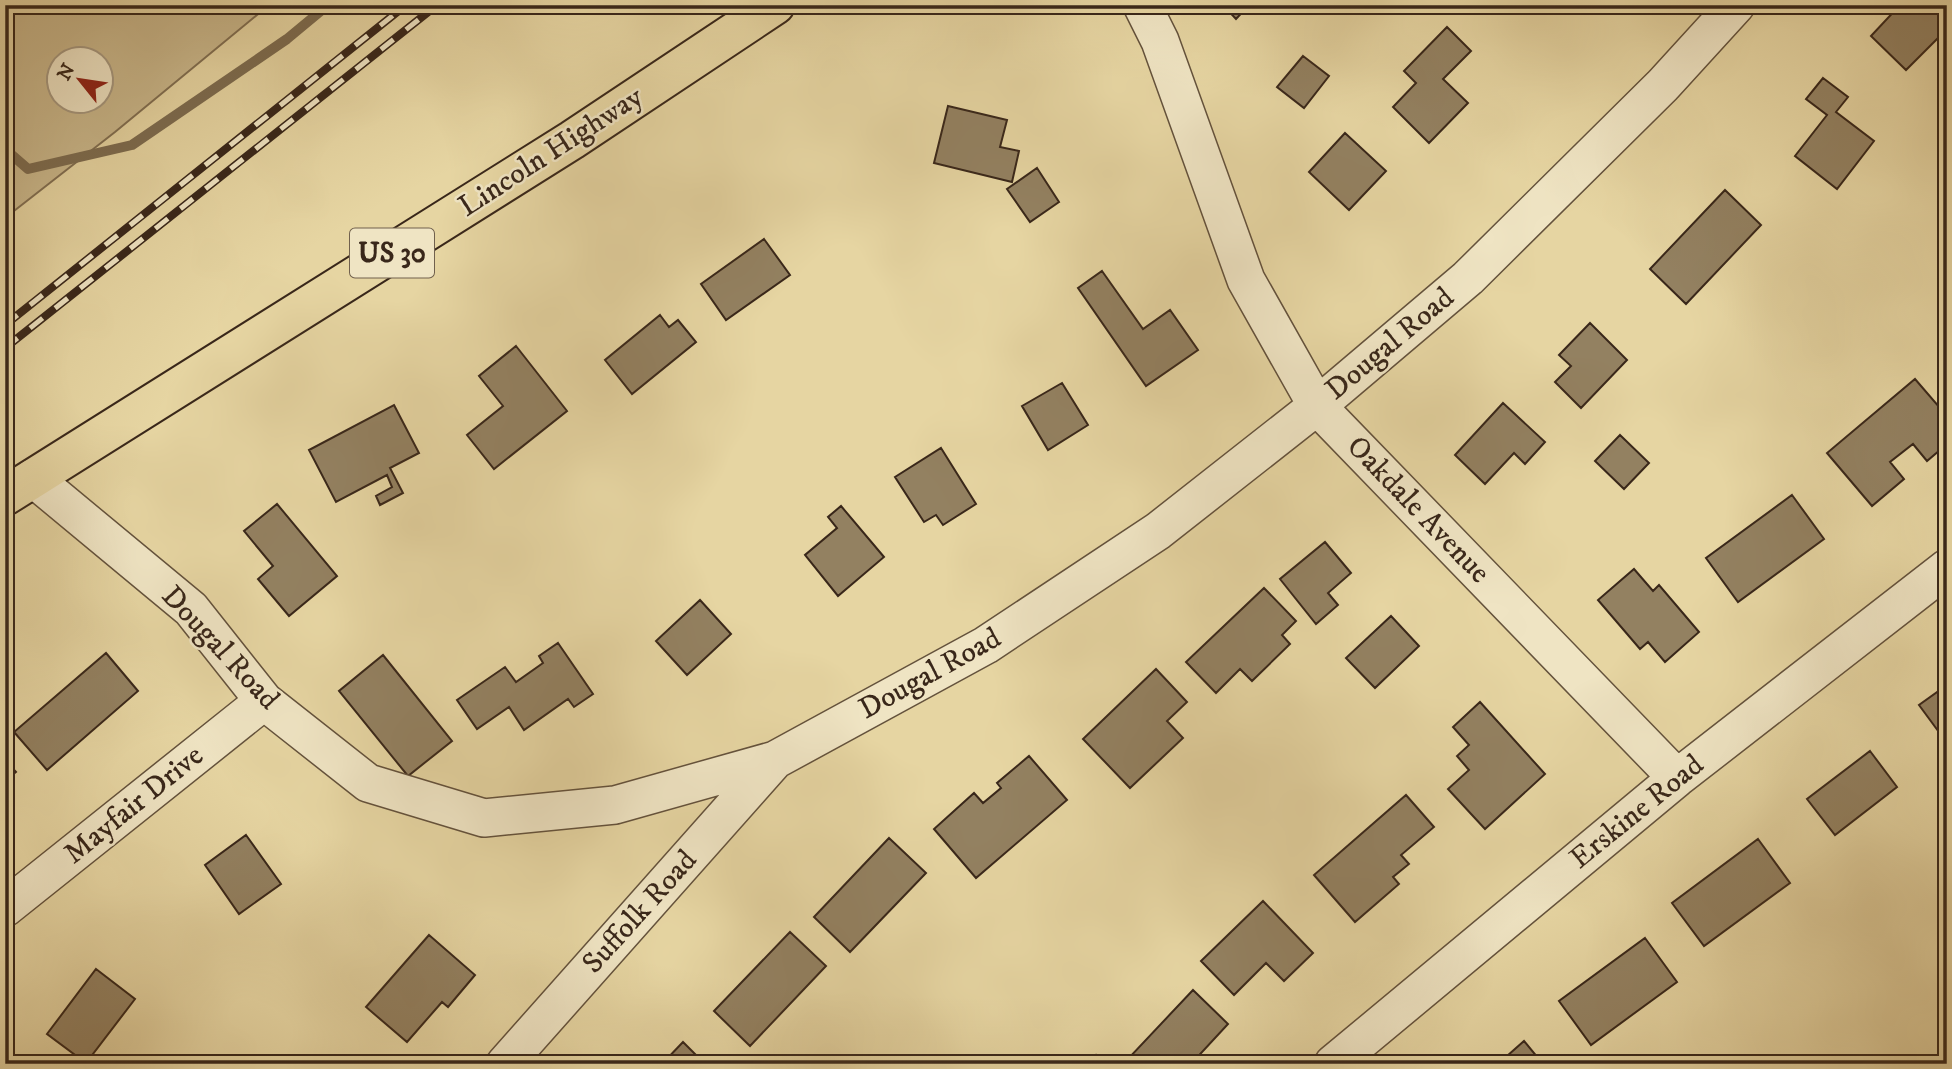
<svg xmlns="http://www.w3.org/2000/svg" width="1952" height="1069" font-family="'IM FELL DW Pica',serif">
	<rect width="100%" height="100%" fill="#e6d5a2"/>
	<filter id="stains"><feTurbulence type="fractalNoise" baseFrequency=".00286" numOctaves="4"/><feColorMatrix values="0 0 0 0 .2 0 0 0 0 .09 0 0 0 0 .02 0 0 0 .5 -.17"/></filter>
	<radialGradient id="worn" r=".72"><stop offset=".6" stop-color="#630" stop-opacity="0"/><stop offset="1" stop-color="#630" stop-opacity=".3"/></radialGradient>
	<path fill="#c9b78b" stroke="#816f52" stroke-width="2" fill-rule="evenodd" d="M 5,5 L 269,5 L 115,132 L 5,218 ZM 60,60 L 102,60 L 102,102 L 60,102 Z"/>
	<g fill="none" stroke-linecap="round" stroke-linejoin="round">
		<path stroke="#7d6c50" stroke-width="10" d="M 5,149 L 28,169 L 132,145 L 287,39 L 328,5"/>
	</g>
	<path fill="#938161" stroke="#39271a" stroke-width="2" d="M 1223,5 L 1249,5 L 1236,19 Z
		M 1900,5 L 1947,5 L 1947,29 L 1906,70 L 1871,36 Z
		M 1447,27 L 1471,51 L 1443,79 L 1468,103 L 1429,143 L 1393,107 L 1416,83 L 1404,71 Z
		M 1303,56 L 1329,76 L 1304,108 L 1277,87 Z
		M 1823,78 L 1848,97 L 1836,112 L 1874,141 L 1837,189 L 1795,156 L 1827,115 L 1806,99 Z
		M 948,106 L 1007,120 L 1000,147 L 1019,151 L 1012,182 L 934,163 Z
		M 1345,133 L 1386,171 L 1349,210 L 1309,172 Z
		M 1037,168 L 1059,202 L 1030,222 L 1007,189 Z
		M 1725,190 L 1761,225 L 1686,304 L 1650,269 Z
		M 764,239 L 790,275 L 726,320 L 701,284 Z
		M 1102,271 L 1143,329 L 1170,310 L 1198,350 L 1146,386 L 1078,288 Z
		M 660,315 L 669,327 L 678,320 L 696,342 L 632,394 L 605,360 Z
		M 1590,323 L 1627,360 L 1581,408 L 1555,382 L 1571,366 L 1559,355 Z
		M 516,346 L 567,411 L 494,469 L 467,435 L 503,406 L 479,376 Z
		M 1915,379 L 1947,416 L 1947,444 L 1927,461 L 1913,444 L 1890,462 L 1904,479 L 1872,506 L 1827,453 Z
		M 1062,383 L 1088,425 L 1048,450 L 1022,406 Z
		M 1503,403 L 1545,442 L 1525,464 L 1514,453 L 1485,484 L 1455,455 Z
		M 394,405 L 419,453 L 390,468 L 403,493 L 380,505 L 376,496 L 392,487 L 387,475 L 336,502 L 309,450 Z
		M 1620,435 L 1649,463 L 1624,489 L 1595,461 Z
		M 941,448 L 976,504 L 943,525 L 936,515 L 924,522 L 895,477 Z
		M 1792,495 L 1824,539 L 1738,602 L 1706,558 Z
		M 277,504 L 337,576 L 289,616 L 258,579 L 273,566 L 244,531 Z
		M 841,506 L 884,557 L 838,596 L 805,555 L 837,528 L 828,517 Z
		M 1325,542 L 1351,573 L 1328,593 L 1338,605 L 1316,624 L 1280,579 Z
		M 1634,569 L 1653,591 L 1659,585 L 1699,632 L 1665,662 L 1648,642 L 1640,649 L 1598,600 Z
		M 1264,588 L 1296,621 L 1282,635 L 1290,644 L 1252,681 L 1240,669 L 1216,693 L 1186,662 Z
		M 700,600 L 731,634 L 687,675 L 656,641 Z
		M 1391,616 L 1419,646 L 1375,688 L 1346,658 Z
		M 558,643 L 593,694 L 574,707 L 568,699 L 524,730 L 509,707 L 477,729 L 457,700 L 505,667 L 516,682 L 543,663 L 539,656 Z
		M 106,653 L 138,691 L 47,770 L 14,732 Z
		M 383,655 L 452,741 L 408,776 L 339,691 Z
		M 1156,669 L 1187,702 L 1167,721 L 1183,738 L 1130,788 L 1083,739 Z
		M 1947,685 L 1947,743 L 1919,705 Z
		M 1480,702 L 1545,774 L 1485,829 L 1448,789 L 1469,770 L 1457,756 L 1469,745 L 1453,727 Z
		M 1870,751 L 1897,787 L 1835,835 L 1807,799 Z
		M 1029,756 L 1067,800 L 976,878 L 934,829 L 974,793 L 983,803 L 1001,788 L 997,783 Z
		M 5,760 L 16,772 L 5,781 Z
		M 1406,795 L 1434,827 L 1401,855 L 1409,864 L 1393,877 L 1399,884 L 1355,922 L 1314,875 Z
		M 246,835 L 281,884 L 239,914 L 205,865 Z
		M 889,838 L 926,873 L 850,952 L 814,917 Z
		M 1758,839 L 1790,883 L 1704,946 L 1672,903 Z
		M 1263,901 L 1313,953 L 1284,981 L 1266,963 L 1234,995 L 1201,961 Z
		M 790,932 L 826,966 L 750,1046 L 714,1011 Z
		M 429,935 L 475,975 L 448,1007 L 442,1002 L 407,1042 L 366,1007 Z
		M 1645,938 L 1677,982 L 1591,1045 L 1559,1001 Z
		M 96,969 L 135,999 L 86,1063 L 47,1034 Z
		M 1193,990 L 1228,1024 L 1191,1064 L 1128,1064 L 1126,1061 Z
		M 1524,1041 L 1543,1064 L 1498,1064 Z
		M 683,1042 L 705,1064 L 662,1064 Z
		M 1096,1055 L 1104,1064 L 1086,1064 Z"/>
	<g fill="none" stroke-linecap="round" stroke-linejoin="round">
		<g stroke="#64523c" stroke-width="40">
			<path id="minor" d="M 1142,5 L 1160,41 L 1246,280 L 1317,406 L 1677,778
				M 33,478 L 191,609 L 264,701 L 368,783 L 484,818 L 615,805 L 775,760 L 986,645 L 1158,531 L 1317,406 L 1468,278 L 1663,85 L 1736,5
				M 5,908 L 264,701
				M 505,1064 L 775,760
				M 1333,1064 L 1677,778 L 1947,568"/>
		</g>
		<g stroke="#39271a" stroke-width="42">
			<path id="major" d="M 5,496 L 572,140 L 775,5"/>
		</g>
		<use href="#minor" stroke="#efe4c3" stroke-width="37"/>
		<use href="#major" stroke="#e6d5a2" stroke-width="38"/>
		<g stroke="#39271a" stroke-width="8">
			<path id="rail" d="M 5,325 L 406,5
				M 5,348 L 437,5"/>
		</g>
		<use href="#rail" stroke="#efe4c3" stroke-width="5" stroke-dasharray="16" stroke-linecap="butt"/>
	</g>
	<g text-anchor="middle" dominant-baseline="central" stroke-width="5" stroke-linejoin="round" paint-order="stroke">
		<rect fill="#efe4c3" stroke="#70604d" stroke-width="2" x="350" y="228.5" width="84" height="49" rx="5"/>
		<g font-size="28" font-weight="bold" fill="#39271a">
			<text x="392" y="253">US 30</text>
		</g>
		<g font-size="30" fill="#39271a" stroke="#efe4c3">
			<text transform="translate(551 152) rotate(-33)">Lincoln Highway</text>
			<text transform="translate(1390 344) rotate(-40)">Dougal Road</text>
			<text transform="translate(1418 510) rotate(46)">Oakdale Avenue</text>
			<text transform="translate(220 648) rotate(47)">Dougal Road</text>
			<text transform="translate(930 674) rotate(-29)">Dougal Road</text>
			<text transform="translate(134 805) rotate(-39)">Mayfair Drive</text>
			<text transform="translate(1637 812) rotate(-39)">Erskine Road</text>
			<text transform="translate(640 912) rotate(-48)">Suffolk Road</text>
		</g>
	</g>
	<rect width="1952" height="1069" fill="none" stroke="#e6d5a2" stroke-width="28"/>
	<rect x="7" y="7" width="1938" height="1055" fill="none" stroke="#39271a" stroke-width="3.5"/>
	<rect x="14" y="14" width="1924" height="1041" fill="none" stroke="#39271a" stroke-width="2"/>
	<g transform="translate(80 80) rotate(300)"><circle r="33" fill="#efe4c3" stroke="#a6987f" stroke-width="2"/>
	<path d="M0-5L12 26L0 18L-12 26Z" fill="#8f2418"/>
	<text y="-10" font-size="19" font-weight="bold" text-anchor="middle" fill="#39271a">N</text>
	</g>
	<rect width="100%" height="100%" filter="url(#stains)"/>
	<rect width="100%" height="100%" fill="url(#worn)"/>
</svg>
